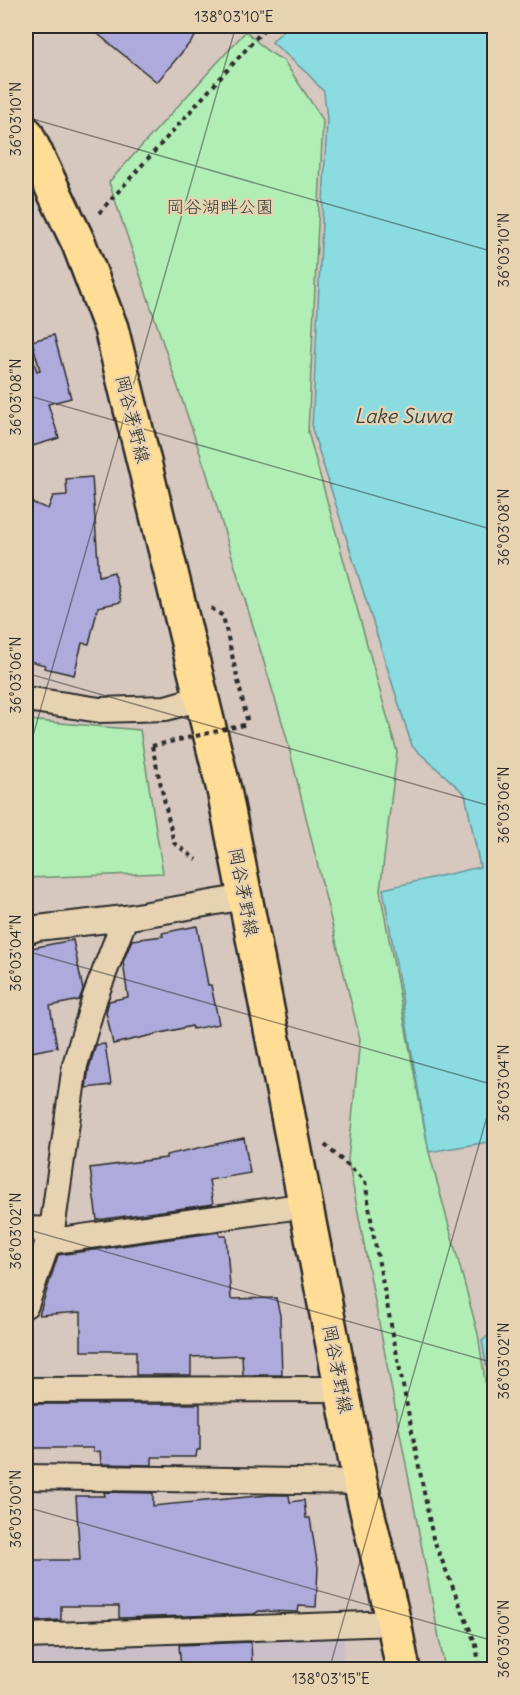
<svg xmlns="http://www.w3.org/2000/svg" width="520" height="1695" font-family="Delius,'Klee One',sans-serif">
	<rect width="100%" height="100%" fill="#d6c7bf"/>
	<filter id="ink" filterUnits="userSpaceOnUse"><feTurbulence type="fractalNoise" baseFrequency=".0167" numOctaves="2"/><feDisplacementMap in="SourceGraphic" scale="12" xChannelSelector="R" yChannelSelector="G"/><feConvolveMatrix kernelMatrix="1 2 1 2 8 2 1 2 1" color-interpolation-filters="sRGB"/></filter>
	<g filter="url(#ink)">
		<path fill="#cabfc8" d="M 344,1634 L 343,1663 L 352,1664 L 351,1670 L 26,1669 L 26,1647 Z"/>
		<path fill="#b1eeb5" stroke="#6e8c70" stroke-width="1.5" d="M 246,31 L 266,50 L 284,61 L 323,120 L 308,432 L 397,752 L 380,891 L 429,1152 L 478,1334 L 494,1440 L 494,1669 L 445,1669 L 348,1160 L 360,1039 L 286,735 L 207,474 L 109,182 Z
			M 26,720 L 140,730 L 163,873 L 26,878 Z"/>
		<path fill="#8adce1" stroke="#649598" stroke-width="1.5" d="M 287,26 L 494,26 L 494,1141 L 429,1152 L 383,889 L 480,867 L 465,794 L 412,746 L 312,429 L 327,119 L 324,92 L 309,75 L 272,42 Z
			M 494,1330 L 494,1411 L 482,1341 Z"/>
		<path fill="#aeabdc" stroke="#2b2b2b" stroke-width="1.5" d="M 88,26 L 204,26 L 157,82 Z
			M 54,335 L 71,398 L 48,404 L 59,438 L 26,448 L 26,352 L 30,351 L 37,371 L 40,370 L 32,341 Z
			M 92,477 L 99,576 L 114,572 L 121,602 L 98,607 L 89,644 L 82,643 L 74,675 L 44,668 L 45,665 L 26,660 L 26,500 L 48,509 L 53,496 L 67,495 L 66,479 Z
			M 197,926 L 208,985 L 211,985 L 219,1024 L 193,1029 L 192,1026 L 113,1044 L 106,1012 L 109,1001 L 128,997 L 123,962 L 132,940 L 163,936 L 162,933 Z
			M 73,940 L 83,990 L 79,1000 L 50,1006 L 57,1047 L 26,1053 L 26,949 Z
			M 105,1044 L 111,1085 L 86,1088 L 89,1068 L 96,1045 Z
			M 244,1138 L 250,1173 L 209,1180 L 213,1204 L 97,1220 L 90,1168 L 166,1158 L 166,1155 Z
			M 219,1232 L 220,1236 L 226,1236 L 231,1299 L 276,1298 L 280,1315 L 282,1375 L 243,1375 L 242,1355 L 191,1357 L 191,1375 L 136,1375 L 136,1351 L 81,1351 L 81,1312 L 39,1315 L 58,1255 Z
			M 26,1404 L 200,1404 L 200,1450 L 197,1450 L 196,1457 L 152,1457 L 152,1465 L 101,1464 L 100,1451 L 93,1452 L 93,1448 L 26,1448 Z
			M 104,1492 L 153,1493 L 153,1506 L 269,1495 L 289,1495 L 290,1502 L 304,1500 L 306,1518 L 310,1518 L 318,1568 L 316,1607 L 299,1606 L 298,1612 L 259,1611 L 254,1614 L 119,1618 L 119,1606 L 61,1606 L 61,1620 L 26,1622 L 26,1560 L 80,1560 L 76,1496 L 105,1496 Z
			M 251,1642 L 252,1664 L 181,1668 L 179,1645 Z"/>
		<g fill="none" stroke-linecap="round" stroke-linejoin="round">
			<g stroke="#2b2b2b" stroke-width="28">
				<path id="minor" d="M 26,699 L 100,710 L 166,708 L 201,698
					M 26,932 L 37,928 L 125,918 L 245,897
					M 26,1229 L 52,1230
					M 47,1242 L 307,1205
					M 26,1305 L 52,1230 L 75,1065 L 95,997 L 125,918
					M 26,1390 L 342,1389
					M 26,1477 L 360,1482
					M 26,1636 L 394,1623"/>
			</g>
			<g stroke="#2b2b2b" stroke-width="38">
				<path id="primary" d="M 26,133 L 79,244 L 111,328 L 143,458 L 224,790 L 360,1482 L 394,1623 L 403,1670"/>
			</g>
			<path stroke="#2b2b2b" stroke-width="4" stroke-dasharray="4.5 4.5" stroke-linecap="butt" d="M 99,213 L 267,26
				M 211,608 L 223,616 L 248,724
				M 152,746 L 174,843 L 197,860
				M 325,1145 L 365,1181 L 374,1238 L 433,1538 L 476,1645 L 480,1670"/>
			<use href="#minor" stroke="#e7d3b2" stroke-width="24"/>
			<use href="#primary" stroke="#ffdd96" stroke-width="33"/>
			<path stroke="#2b2b2b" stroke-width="4" stroke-dasharray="4.5 4.5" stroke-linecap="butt" d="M 152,746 L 248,724"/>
		</g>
	</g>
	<path fill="none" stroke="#2b2b2b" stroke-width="1.5" stroke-opacity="0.45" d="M 26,117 L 494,252M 26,395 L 494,530M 26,673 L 494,807M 26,760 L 236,26M 26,951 L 494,1085M 26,1229 L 494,1363M 26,1507 L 494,1641M 329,1670 L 494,1092"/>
	<g text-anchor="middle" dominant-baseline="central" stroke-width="4.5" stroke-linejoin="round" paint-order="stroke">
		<g font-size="18" fill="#383e39" stroke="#e7d3b2">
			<text x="220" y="206">岡谷湖畔公園</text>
		</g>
		<g font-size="18" fill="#2b2b2b" stroke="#e7d3b2">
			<text transform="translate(133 419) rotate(76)">岡谷茅野線</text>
			<text transform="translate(244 892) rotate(79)">岡谷茅野線</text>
			<text transform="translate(338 1369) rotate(79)">岡谷茅野線</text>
		</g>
		<g font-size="20" font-style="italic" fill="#394646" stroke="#e7d3b2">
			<text x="403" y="415">Lake Suwa</text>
		</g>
	</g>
	<rect width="520" height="1695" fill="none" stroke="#e7d3b2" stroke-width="66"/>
	<rect x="33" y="33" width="454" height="1629" fill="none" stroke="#2b2b2b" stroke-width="2"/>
	<g font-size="15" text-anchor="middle" fill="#2b2b2b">
		<text x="234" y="22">138°03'10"E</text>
		<text transform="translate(16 119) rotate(-90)" y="5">36°03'10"N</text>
		<text transform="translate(504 250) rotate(-90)" y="5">36°03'10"N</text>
		<text transform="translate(16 397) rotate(-90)" y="5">36°03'08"N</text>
		<text transform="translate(504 527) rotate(-90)" y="5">36°03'08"N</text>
		<text transform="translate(16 675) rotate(-90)" y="5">36°03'06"N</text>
		<text transform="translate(504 805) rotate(-90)" y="5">36°03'06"N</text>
		<text transform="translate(16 953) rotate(-90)" y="5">36°03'04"N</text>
		<text transform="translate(504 1083) rotate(-90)" y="5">36°03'04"N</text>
		<text transform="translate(16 1231) rotate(-90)" y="5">36°03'02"N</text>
		<text transform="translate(504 1361) rotate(-90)" y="5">36°03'02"N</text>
		<text transform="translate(16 1509) rotate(-90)" y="5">36°03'00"N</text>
		<text transform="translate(504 1639) rotate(-90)" y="5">36°03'00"N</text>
		<text x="331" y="1684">138°03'15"E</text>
	</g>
</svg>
